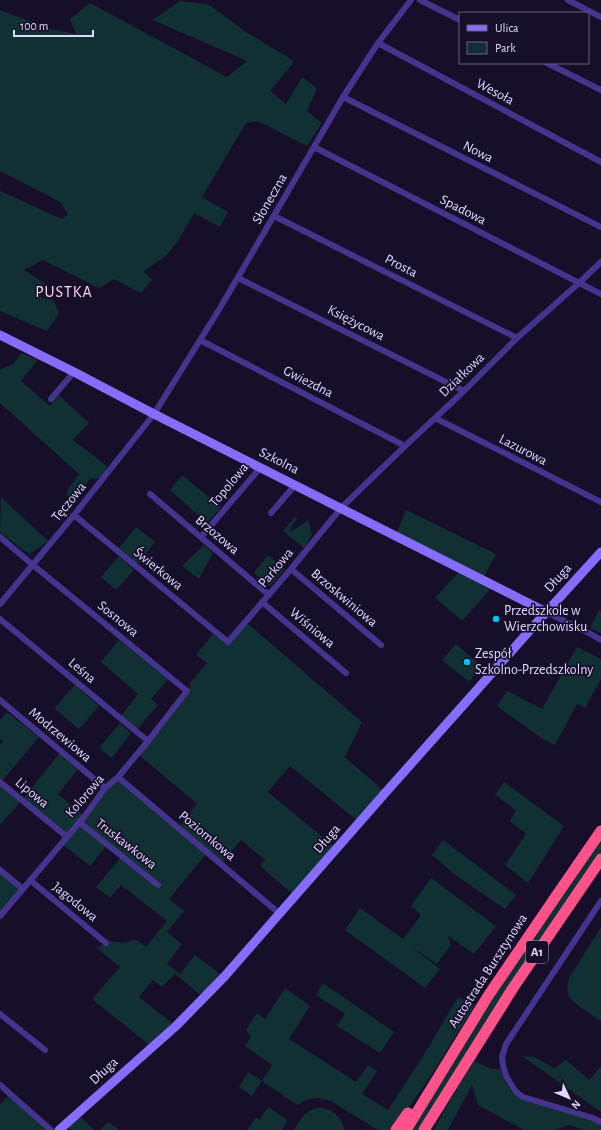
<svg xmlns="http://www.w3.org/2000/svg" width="601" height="1130" font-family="'Alegreya Sans',sans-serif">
	<rect width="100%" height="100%" fill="#170e2a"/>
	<path fill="#103034" d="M 180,1 L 208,4 L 246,32 L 289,58 L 294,62 L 270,91 L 286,104 L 302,77 L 317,88 L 307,111 L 322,123 L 307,146 L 258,121 L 246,123 L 202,197 L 228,212 L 220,227 L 194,213 L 178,241 L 167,255 L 144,271 L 152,280 L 141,293 L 114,279 L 99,288 L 43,260 L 24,270 L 44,283 L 41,298 L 53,300 L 59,313 L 47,331 L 0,311 L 0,191 L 62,219 L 68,214 L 60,202 L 0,171 L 0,10 L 51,29 L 76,34 L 70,19 L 90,3 L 227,77 L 247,61 L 153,20 Z
		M 22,353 L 38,360 L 21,381 L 50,406 L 59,395 L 89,423 L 73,440 L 108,467 L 100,478 L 90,479 L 69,509 L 67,491 L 79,474 L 0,403 L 0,370 L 13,364 Z
		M 182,475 L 221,507 L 207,523 L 170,490 Z
		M 1,497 L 48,541 L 30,554 L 20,548 L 0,532 Z
		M 406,510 L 496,554 L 483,579 L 494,585 L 462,621 L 435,598 L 461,569 L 395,536 Z
		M 295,517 L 297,519 L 290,528 L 291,532 L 308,520 L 312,535 L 304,548 L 283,531 Z
		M 136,527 L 155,542 L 138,564 L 119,548 Z
		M 204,545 L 213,553 L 199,579 L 182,566 Z
		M 268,555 L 285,569 L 270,586 L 254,573 Z
		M 119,556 L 134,570 L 116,590 L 101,577 Z
		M 599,610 L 601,611 L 601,633 L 590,628 Z
		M 246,622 L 362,722 L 345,757 L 385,792 L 359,822 L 290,766 L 268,792 L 337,849 L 296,897 L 260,866 L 265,860 L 241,840 L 221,864 L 207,853 L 169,899 L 184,911 L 167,932 L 182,944 L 167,964 L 180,974 L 195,955 L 224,977 L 204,998 L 175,974 L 162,987 L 153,980 L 139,997 L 176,1026 L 152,1047 L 92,999 L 120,967 L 97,948 L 110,941 L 124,943 L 134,940 L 138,941 L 146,947 L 167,921 L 121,885 L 110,898 L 96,887 L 122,856 L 107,845 L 90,866 L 61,843 L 66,837 L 22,800 L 59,754 L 78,769 L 58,794 L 84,816 L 118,777 L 178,828 L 197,804 L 138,754 L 191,686 L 190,683 L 207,663 L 196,655 L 213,634 L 226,644 Z
		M 119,640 L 168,679 L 151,699 L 158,705 L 137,729 L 121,716 L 138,694 L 101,662 Z
		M 456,644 L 482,666 L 469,682 L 442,660 Z
		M 577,647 L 601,659 L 601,679 L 585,708 L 577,704 L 555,745 L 544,740 L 497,706 L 507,691 L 542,709 Z
		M 75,685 L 99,706 L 79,729 L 54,708 Z
		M 7,712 L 39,737 L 3,780 L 0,778 L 0,745 L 3,741 L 0,738 L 0,720 Z
		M 120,723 L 131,733 L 112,758 L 99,748 Z
		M 504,782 L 564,826 L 528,883 L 505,865 L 526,834 L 510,821 L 516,810 L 495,795 Z
		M 0,786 L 20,802 L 1,824 L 0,824 Z
		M 601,837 L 601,853 L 570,898 L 420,1130 L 410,1130 L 483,1011 Z
		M 443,840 L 516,895 L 505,909 L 454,874 L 432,855 Z
		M 0,870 L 23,889 L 0,916 Z
		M 431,878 L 496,926 L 474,954 L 447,935 L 450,941 L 450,946 L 437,964 L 411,946 L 440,969 L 425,988 L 345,930 L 360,908 L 403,939 L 421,915 L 411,906 Z
		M 601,927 L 601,1021 C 593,1015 571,1003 568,994 C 567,989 568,983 569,978 Z
		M 323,983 L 394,1032 L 380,1053 L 337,1026 L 345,1014 L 316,995 Z
		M 285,988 L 310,1006 L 289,1039 L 356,1082 L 368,1065 L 377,1071 L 362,1094 L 388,1110 L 422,1058 L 458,997 L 475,1005 L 432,1074 L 393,1130 L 378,1130 L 331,1101 L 319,1098 L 306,1100 L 297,1105 L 262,1081 L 252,1096 L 239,1087 L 248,1072 L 262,1081 L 272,1065 L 245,1046 L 251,1037 L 246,1030 L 257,1013 L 265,1019 Z
		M 522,1056 L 534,1057 L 554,1068 L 566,1060 L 589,1080 L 601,1066 L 601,1112 Z
		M 474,1061 L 491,1069 L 500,1069 L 501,1071 C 503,1080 508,1087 515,1094 L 591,1119 L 601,1124 L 601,1130 L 584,1130 L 569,1125 L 554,1130 L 524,1130 L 478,1105 L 472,1085 L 448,1130 L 434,1130 L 446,1107 Z
		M 10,1094 L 51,1130 L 0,1130 L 0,1105 Z
		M 268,1107 L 287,1120 L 282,1130 L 247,1130 L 256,1117 L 259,1120 Z
		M 320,1108 C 333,1109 342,1117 344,1130 L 294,1130 C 300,1118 306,1109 320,1108 Z
		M 77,1113 L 94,1130 L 71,1130 L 64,1125 Z
		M 108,1122 L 119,1130 L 100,1130 Z"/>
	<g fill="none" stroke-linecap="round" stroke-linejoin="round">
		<path stroke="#45348d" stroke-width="6" d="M 420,0 L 460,20
			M 568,0 L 601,17
			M 378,43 L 601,162
			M 547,63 L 601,90
			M 343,97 L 601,227
			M 314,147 L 601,294
			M 274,216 L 517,338
			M 238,278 L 464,391
			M 200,340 L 405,446
			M 51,399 L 74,372
			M 435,418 L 601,502
			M 150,494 L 269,595
			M 271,513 L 295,485
			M 74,515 L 228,642 L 291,569 L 341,508 L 405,446 L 464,391 L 517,338 L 579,283 L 601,262
			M 0,537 L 33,565 L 187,691 L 148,741 L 118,777 L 105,788 L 84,817 L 0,916
			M 201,537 L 260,468
			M 291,569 L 381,645
			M 262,602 L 346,673
			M 0,604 L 74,515 L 154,414 L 220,308 L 343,97 L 378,43 L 411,0
			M 546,612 L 587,632 L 601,640
			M 0,619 L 148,741
			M 0,700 L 105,788
			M 118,777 L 280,914
			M 0,782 L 67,837
			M 79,822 L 158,885
			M 0,870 L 23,889
			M 30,880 L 106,943
			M 601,901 L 506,1044 L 502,1057 L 503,1065 L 506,1076 L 516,1092 L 523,1097 L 593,1118 L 601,1122
			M 0,1014 L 45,1050
			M 0,1085 L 51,1130"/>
		<path stroke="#876dff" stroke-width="9" d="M 0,335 L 74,372 L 154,414 L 546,612
			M 59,1130 L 176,1026 L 224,977 L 386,792 L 531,629 L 601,552"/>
		<path stroke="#ff518a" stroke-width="11" d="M 396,1130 L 408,1113
			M 406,1130 L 488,996 L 563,886 L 601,831
			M 424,1130 L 513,988 L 601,859"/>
	</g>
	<g fill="#02bfff" stroke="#170e2a" stroke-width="1.5">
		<circle cx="496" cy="619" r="4"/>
		<circle cx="467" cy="662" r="4"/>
	</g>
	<g text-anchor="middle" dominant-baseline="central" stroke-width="3.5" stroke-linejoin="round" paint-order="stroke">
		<rect fill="#170e2a" stroke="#a49abf" stroke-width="1" x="526" y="941" width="22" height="22" rx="3"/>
		<g font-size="13" font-weight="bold" fill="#e1d6ff">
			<text x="537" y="952">A1</text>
		</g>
		<g font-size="14" fill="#e1d6ff" stroke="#170e2a">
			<text transform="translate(495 92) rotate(28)">Wesoła</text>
			<text transform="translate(478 152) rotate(27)">Nowa</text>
			<text transform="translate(270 199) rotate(-60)">Słoneczna</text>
			<text transform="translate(463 210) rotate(27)">Spadowa</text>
			<text transform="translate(401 266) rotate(27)">Prosta</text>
			<text transform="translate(356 323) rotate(27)">Księżycowa</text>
			<text transform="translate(462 375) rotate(-44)">Działkowa</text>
			<text transform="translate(308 382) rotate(27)">Gwiezdna</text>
			<text transform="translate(523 450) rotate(27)">Lazurowa</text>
			<text transform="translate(279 461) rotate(27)">Szkolna</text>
			<text transform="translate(229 485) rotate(-50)">Topolowa</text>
			<text transform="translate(69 502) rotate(-51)">Tęczowa</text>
			<text transform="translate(217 535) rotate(40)">Brzozowa</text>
			<text transform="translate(276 568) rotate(-50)">Parkowa</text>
			<text transform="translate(158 569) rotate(39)">Świerkowa</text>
			<text transform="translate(558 578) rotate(-48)">Długa</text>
			<text transform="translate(344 598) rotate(40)">Brzoskwiniowa</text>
			<text transform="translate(118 619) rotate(39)">Sosnowa</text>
			<text transform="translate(312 628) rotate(40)">Wiśniowa</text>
			<text transform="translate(82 671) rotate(40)">Leśna</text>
			<text transform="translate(60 735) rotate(40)">Modrzewiowa</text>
			<text transform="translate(32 793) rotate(40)">Lipowa</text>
			<text transform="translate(85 796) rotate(-50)">Kolorowa</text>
			<text transform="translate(207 836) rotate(40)">Poziomkowa</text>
			<text transform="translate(327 839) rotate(-49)">Długa</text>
			<text transform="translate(126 844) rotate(38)">Truskawkowa</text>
			<text transform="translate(75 902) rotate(39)">Jagodowa</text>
			<text transform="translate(488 971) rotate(-57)">Autostrada Bursztynowa</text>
			<text transform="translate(104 1071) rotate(-42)">Długa</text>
		</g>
		<g font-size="14" fill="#e1d6ff" stroke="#170e2a" text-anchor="start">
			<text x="504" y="611">Przedszkole w<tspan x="504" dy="16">Wierzchowisku</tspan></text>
			<text x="475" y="654">Zespół<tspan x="475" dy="16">Szkolno-Przedszkolny</tspan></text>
		</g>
		<g font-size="16" letter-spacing="1" fill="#ffd8eb" stroke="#170e2a">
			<text x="64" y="292">PUSTKA</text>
		</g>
	</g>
	<rect x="459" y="12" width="130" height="52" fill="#170e2a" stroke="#685e7f"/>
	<rect x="467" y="25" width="20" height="6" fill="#876dff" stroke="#685e7f"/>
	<text x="495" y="32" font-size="12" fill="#e1d6ff">Ulica</text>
	<rect x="467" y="42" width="20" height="12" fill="#103034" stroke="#685e7f"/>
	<text x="495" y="52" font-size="12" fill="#e1d6ff">Park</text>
	<g transform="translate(569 1098) rotate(134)" stroke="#170e2a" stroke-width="3" paint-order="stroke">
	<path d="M0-3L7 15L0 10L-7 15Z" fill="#e1d6ff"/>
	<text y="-6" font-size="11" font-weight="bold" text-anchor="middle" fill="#e1d6ff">N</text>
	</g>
	<path d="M14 30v6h79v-6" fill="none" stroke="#e1d6ff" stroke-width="2"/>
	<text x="20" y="30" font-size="12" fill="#e1d6ff" stroke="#170e2a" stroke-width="3" paint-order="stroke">100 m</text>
</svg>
